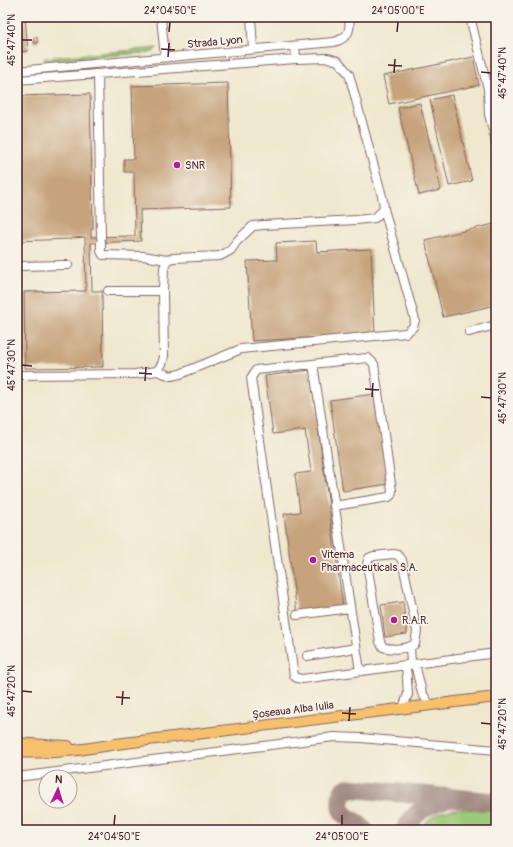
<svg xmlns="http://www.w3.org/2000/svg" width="513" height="847" font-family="Pangolin,sans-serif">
	<rect width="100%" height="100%" fill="#f7f3e8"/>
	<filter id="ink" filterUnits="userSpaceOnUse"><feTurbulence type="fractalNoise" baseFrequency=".025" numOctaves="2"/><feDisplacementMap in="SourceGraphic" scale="8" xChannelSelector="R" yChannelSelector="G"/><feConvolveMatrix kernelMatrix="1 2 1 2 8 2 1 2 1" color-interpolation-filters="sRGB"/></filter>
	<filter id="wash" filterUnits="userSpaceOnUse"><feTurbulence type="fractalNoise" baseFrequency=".012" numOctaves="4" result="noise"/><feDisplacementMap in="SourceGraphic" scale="16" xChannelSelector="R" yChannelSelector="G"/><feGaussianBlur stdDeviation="0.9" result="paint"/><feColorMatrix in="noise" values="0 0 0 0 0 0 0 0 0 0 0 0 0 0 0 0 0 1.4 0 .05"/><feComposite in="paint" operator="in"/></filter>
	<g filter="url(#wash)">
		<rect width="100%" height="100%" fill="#efe8cf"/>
		<path fill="#9cca78" stroke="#737452" d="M 157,48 L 153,52 L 45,61 L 44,58 Z
			M 464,809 L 496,811 L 496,830 L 420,830 C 432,812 444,810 464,809 Z"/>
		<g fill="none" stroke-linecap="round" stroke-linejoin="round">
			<path stroke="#9c847d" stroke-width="19" d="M 364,830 C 355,817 338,821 341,798 C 341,794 343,790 347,788 L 496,802
				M 405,830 C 414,812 427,805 445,799"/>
		</g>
		<g id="blocks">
			<path fill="#c6a37c" d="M 17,17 L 25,17 L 28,51 L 17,52 Z
				M 34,37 L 37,37 L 38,43 L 34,43 Z
				M 473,57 L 479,85 L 389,104 L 383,76 Z
				M 228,83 L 231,207 L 140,210 L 141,241 L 91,243 L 92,291 L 102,291 L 103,367 L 25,368 L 24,292 L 86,291 L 85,237 L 73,238 L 71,239 L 17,241 L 17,96 L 90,94 L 93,229 L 91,229 L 91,237 L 135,236 L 134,172 L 124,172 L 124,159 L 134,159 L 132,86 Z
				M 452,95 L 472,181 L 449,186 L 430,100 Z
				M 420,103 L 441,190 L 419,195 L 398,108 Z
				M 494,224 L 496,232 L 496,305 L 443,317 L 425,240 Z
				M 316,241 L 317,252 L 371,249 L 375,334 L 252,341 L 247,261 L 277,260 L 276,243 Z
				M 310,370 L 343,607 L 297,613 L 284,514 L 300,512 L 295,474 L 311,472 L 305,430 L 273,434 L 265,376 Z
				M 375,394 L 388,484 L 343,491 L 330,400 Z
				M 403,602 L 407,634 L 385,637 L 381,605 Z"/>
		</g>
	</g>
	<g filter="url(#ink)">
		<use href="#blocks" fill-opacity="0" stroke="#846564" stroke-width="1"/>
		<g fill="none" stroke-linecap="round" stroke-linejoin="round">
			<g stroke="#846564" stroke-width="10">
				<path id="minor" d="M 161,17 L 165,57
					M 251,17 L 253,49
					M 470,17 L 488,89 L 489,114 L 496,143
					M 17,71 L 334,42 C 348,38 351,31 349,17
					M 98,74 L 101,237
					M 17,80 L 296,59
					M 101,242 L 101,251 L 103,255 L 143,256 L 167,260
					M 17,266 L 68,265
					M 108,291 L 163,291
					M 469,332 L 496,325
					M 313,364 L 360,671
					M 157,371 L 171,376 L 180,374 L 241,349 L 406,333 L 413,327 L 415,320 L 384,209
					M 17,375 L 135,374 L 157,371 L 162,364 L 164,357 L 163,291 L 164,268 L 167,260 L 173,258 L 220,256 L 231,250 L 237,241 L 253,226 L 264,225 L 356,220 L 375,218 L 384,209 L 383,200 L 349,74 L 338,61 L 328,58 L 296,59 L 295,46
					M 334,506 L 389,497 L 391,495 L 392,491 L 374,364 L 368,358 L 256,370 L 251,378 L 294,676 L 297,678 L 302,679 L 496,653
					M 393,554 L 398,555 L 402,560 L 417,631 L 415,644 C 407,649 392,650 383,647 L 380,642 L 367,564 L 369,558 L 374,556 Z
					M 297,615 L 350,608
					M 410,647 L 411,664
					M 307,656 L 356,648
					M 415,664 L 422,693 L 430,705
					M 403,708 L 408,694 L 406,665
					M 17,777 L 334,737 L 361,738 L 496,750"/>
			</g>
			<g stroke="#846564" stroke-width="12">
				<path id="major" d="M 17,743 L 45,745 L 68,746
					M 17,752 C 52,754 82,750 116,744 L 496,697"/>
			</g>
			<use href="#minor" stroke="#fff" stroke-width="8"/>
			<use href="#major" stroke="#f7c06c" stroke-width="10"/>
		</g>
	</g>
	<path fill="none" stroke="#4a1f2b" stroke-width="1.5" d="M 169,32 L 170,22M 397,32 L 398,22M 22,40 L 32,40M 161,49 L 175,50M 168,57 L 169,43M 388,65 L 402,66M 481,72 L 491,73M 394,73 L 395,59M 22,365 L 32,366M 139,373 L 152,374M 145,381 L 146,367M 365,389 L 379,390M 372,397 L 373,383M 481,397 L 491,398M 22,691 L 32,692M 116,697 L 130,698M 122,705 L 123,691M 342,713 L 356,714M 349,721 L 350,707M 481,723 L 491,724M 114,825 L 115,815M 342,825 L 342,815"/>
	<g fill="#b5179e" stroke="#f7f3e8" stroke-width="1.5">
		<circle cx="177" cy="165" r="4"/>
		<circle cx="313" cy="560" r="4"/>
		<circle cx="394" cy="620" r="4"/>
	</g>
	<g text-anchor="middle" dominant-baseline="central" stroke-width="3.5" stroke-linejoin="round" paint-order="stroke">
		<g font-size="11" fill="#4a1f2b" stroke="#f7f3e8">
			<text transform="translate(215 42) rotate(-5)">Strada Lyon</text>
			<text transform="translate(293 710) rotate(-7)">Șoseaua Alba Iulia</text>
		</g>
		<g font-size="11" fill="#4a1f2b" stroke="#f7f3e8" text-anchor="start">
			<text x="185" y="165">SNR</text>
			<text x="321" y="554">Vitema<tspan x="321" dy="13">Pharmaceuticals S.A.</tspan></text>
			<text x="402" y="620">R.A.R.</text>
		</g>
	</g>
	<rect width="513" height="847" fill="none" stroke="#f7f3e8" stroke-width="44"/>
	<g transform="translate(58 789) rotate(4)"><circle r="19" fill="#f7f3e8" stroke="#b29e9c"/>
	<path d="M0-3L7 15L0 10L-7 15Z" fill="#b5179e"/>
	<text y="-6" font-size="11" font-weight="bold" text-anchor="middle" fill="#4a1f2b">N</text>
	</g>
	<rect x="22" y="22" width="469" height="803" fill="none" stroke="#4a1f2b" stroke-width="1.5"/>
	<g font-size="10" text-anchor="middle" fill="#4a1f2b">
		<text x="170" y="14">24°04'50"E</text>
		<text x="398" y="14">24°05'00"E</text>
		<text transform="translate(11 40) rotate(-90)" y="4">45°47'40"N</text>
		<text transform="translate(502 73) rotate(-90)" y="4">45°47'40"N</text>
		<text transform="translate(11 365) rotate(-90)" y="4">45°47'30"N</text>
		<text transform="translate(502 398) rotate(-90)" y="4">45°47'30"N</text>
		<text transform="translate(11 691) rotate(-90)" y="4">45°47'20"N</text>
		<text transform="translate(502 724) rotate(-90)" y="4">45°47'20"N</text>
		<text x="114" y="840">24°04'50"E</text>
		<text x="342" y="840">24°05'00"E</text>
	</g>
</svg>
